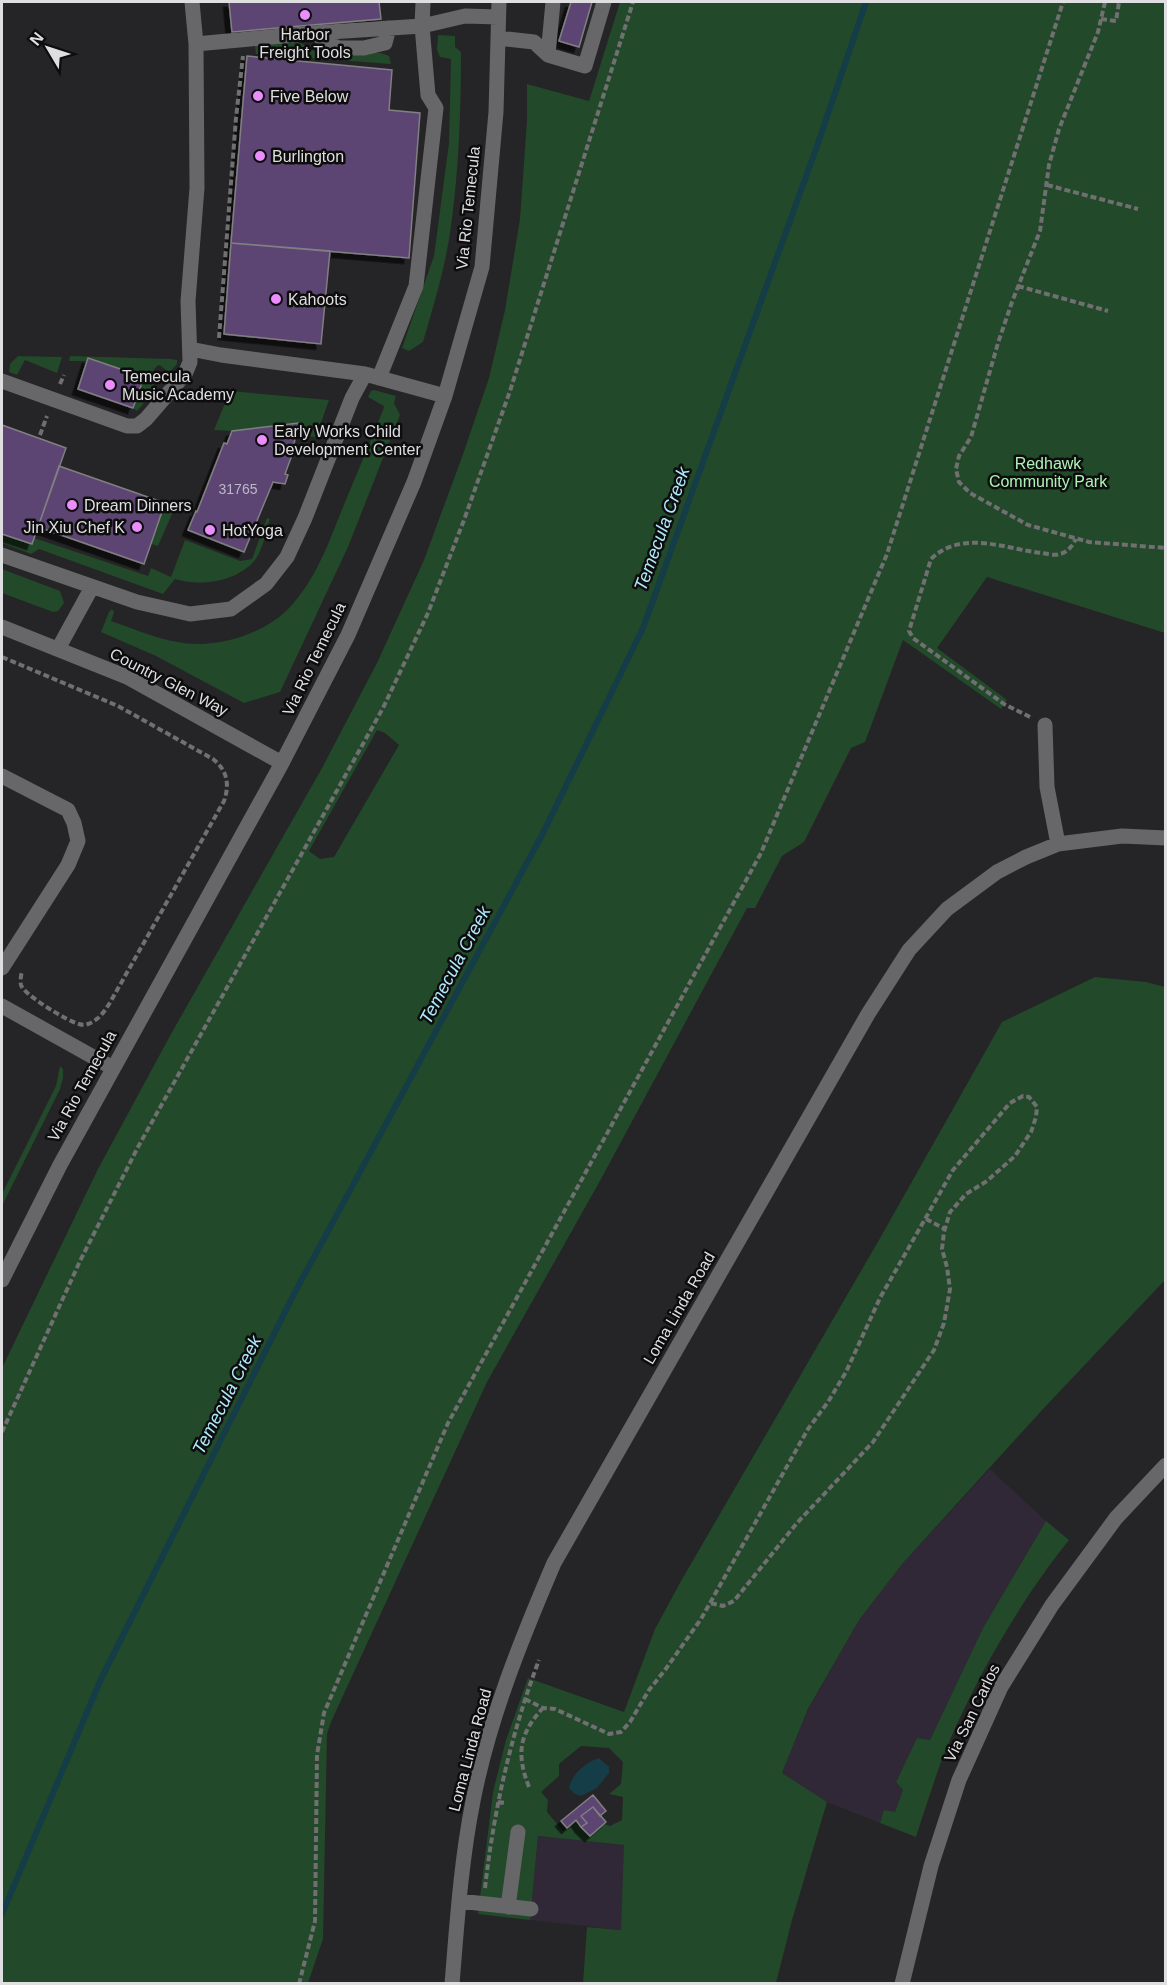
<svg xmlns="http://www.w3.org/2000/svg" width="1167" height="1985" font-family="Arial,sans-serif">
	<defs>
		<filter id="shadow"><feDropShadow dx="-5.5" dy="5.5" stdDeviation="0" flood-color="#0009"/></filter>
	</defs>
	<rect width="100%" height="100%" fill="#252426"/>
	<path fill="#302837" d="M 990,1469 L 1046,1521 L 983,1628 L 930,1740 L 917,1738 L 896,1782 L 903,1790 L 895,1813 L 884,1811 L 880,1823 L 827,1802 L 782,1773 L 808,1710 L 859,1620 L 903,1563 Z
		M 538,1836 L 625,1845 L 621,1930 L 530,1920 Z"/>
	<path fill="#224929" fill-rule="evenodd" d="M 620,2 L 1165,2 L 1165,633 L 987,577 L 937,648 L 1007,700 L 1001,709 L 903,640 L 865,742 L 851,748 L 804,842 L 782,856 L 755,908 L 747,908 L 601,1179 L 487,1382 L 331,1722 L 327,1734 L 323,1939 L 308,1983 L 2,1983 L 2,1368 L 98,1169 L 171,1034 L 322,768 L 377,663 L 424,560 L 462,457 L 489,378 L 505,310 L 520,219 L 527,120 L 527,84 L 589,101 ZM 377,730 L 385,733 L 399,745 L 334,857 L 320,859 L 309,851 Z
		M 438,35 L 455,36 L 455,47 L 461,52 C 461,110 459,169 451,226 C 446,265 434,304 423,342 L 409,351 L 402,348 L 434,256 L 449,143 L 451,59 L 440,57 L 437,50 Z
		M 297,41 C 307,45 317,55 328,56 C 347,58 374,47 389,56 L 391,64 L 256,54 L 255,46 Z
		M 18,356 L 62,357 L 57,373 L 25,360 L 17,375 L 9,372 L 10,364 Z
		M 70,356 L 171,359 L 177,360 L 177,364 L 169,373 L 160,365 L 157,366 L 147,378 L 157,388 L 156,389 L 137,411 L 133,408 L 144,378 L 88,358 L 87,361 L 69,361 Z
		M 374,390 L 396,396 L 394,403 L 400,415 L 348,547 L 280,692 L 244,703 L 156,656 L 101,632 L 109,612 L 112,609 L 114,612 L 111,621 C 140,631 168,644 199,644 C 230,644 269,630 290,607 C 316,579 329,542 343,507 C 356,475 370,443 383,410 L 384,406 L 368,397 L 371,391 Z
		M 230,391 L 329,400 L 316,437 L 296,435 L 298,423 L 232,431 L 214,430 Z
		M 165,503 L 175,507 L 158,546 L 151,544 Z
		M 267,518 L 270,519 C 266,531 263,550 255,560 C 237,582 200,587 175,579 L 163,594 L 39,549 L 31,554 L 2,543 L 2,534 L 31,544 L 34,538 L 148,576 L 151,568 L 171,577 L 185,540 L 240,561 L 252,559 Z
		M 2,569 L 60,591 L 64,603 L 58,611 L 53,612 L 2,593 Z
		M 1095,977 L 1146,982 L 1165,987 L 1165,1280 L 1044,1408 L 903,1563 L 859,1620 L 808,1709 L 782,1773 L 827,1802 L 792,1920 L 776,1983 L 583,1983 L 587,1927 L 621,1930 L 624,1845 L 538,1836 L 530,1920 L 478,1914 L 493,1792 L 506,1740 L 528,1678 L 624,1712 L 655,1629 L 681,1581 L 879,1240 L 1002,1022 ZM 581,1746 L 609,1748 L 623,1762 L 621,1784 L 609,1794 L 623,1797 L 622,1820 L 610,1826 L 604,1824 L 590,1836 L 576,1820 L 563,1831 L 547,1812 L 548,1800 L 541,1792 L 559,1776 L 559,1764 Z
		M 60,1066 L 63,1069 L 63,1078 L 60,1089 L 2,1206 L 2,1194 L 56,1086 Z
		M 1046,1521 L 1069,1540 C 1019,1602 970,1688 941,1762 C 932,1787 924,1812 916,1837 L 880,1823 L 884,1810 L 895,1812 L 903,1790 L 896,1782 L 917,1738 L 930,1740 L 983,1628 Z"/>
	<path fill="#153d48" d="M 599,1758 L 609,1767 L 609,1773 L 597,1788 L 581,1796 L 575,1794 L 569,1788 C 572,1774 586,1762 599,1758 Z"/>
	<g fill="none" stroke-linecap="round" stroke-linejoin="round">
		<path stroke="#153d48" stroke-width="6" d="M 2,1914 L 101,1679 L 294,1294 L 542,835 L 643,628 L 817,146 L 866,2"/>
	</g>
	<path fill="#5d4473" stroke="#807f82" stroke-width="1.5" filter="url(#shadow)" d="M 229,2 L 379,2 L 381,19 L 232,32 Z
		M 571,2 L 592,2 L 579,47 L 559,41 Z
		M 247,56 L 392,70 L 389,110 L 420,113 L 409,258 L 231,243 Z
		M 231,243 L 330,251 L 321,344 L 224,334 Z
		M 88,358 L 144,377 L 133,408 L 78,389 Z
		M 298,423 L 292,455 L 285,474 L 288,475 L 285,484 L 273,482 L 244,552 L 188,530 L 196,511 L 197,512 L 224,443 L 227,444 L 232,431 Z
		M 2,425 L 66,448 L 32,544 L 2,534 Z
		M 59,466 L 165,503 L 144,564 L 38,527 Z
		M 593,1795 L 606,1811 L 600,1816 L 593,1807 L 581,1816 L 587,1823 L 581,1827 L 576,1820 L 567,1828 L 561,1821 Z
		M 593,1807 L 606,1822 L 590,1836 L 581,1827 L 587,1823 L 581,1816 Z"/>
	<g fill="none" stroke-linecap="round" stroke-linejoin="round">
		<path stroke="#706f71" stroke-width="4" stroke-dasharray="6 3" stroke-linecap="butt" d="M 1105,2 L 1098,32 L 1059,129 L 1049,165 L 1040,231 L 1012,302 L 998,343 L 971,437 L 959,456 L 956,469 L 959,482 L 970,493 L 1028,525 L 1089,542 L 1166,548
			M 1101,19 L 1116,21 L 1119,2
			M 1047,185 L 1138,209
			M 1018,286 L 1108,311
			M 219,338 L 236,118 L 243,56
			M 60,384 L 64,375
			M 40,435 L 47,416
			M 2,657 L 118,706 L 213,759 C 227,770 230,784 224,801 L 116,992 C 109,1004 102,1019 88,1024 C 85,1025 82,1025 79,1024 C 69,1022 24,995 21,985 C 20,981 21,975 22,971
			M 1030,717 L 1004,704 L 913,638 L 909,631 L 931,559 C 962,529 1005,549 1042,553 C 1047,554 1055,556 1060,554 C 1068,552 1072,546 1076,539
			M 926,1219 L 945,1229
			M 2,1432 L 80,1261 L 138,1147 L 383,708 L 428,613 L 464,520 L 510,391 L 633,2
			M 525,1699 L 543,1708 L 555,1709 L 609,1734 L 621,1732 L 630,1722 L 649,1690 L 665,1670 L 701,1619 L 808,1429 L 828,1402 L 846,1372 L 880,1298 L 953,1170 L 1010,1103 L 1023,1096 L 1029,1097 L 1037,1107 L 1036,1117 L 1031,1132 L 1015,1156 L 987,1181 L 966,1194 L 950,1212 L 944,1232 L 942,1249 L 947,1267 L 950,1289 L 944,1323 L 934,1350 L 873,1442 L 797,1523 L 734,1601 L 723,1606 L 710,1603
			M 529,1787 C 516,1754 519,1734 543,1708
			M 498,1802 L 507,1803
			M 485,1888 C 494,1809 511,1734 539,1660
			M 299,1984 L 315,1921 L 317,1755 L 324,1713 L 448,1423 L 761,853 L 887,554 L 1063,2"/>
		<path stroke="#676668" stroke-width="15" d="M 314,33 L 338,48 L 364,48 L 385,43 L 389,28
			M 498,38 L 534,42 L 548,55 L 585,66 L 604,2
			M 196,44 L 314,33 L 422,26 L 465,16 L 498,17
			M 548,55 L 553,2
			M 190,349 L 221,355 L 365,374 L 445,396
			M 379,378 L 416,286 L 436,108 L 428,95 L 422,26 L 423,2
			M 2,381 L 127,426 L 137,426 L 146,419 L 185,374 L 190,362 L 188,301 L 197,188 L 196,44 L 192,2
			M 2,555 L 137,602 L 190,614 L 231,609 L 266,584 L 287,557 L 305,518 L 352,398 L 365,374
			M 2,627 L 127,677 L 282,763
			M 58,649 L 92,587
			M 1045,725 L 1047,787 L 1058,844
			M 2,776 L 68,810 L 74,823 L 78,841 L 68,865 L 2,968
			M 2,1006 L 113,1068
			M 2,1280 L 60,1165 L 282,763 L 348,635 L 414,482 L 445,396 L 482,267 L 496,112 L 499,2
			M 459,1901 L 531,1909
			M 508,1907 L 518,1832
			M 452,1984 C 457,1923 461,1861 473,1801 C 489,1719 521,1640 554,1563 L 868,1014 L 909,950 L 947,909 L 997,872 L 1026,857 L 1058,844 L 1122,836 L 1166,838
			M 902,1984 L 931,1866 L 959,1780 L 1001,1687 L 1052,1605 L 1116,1518 L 1166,1465"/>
	</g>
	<g fill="#eb8dfc" stroke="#0e0d0e" stroke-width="2">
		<circle cx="305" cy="15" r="6"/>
		<circle cx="258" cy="96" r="6"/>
		<circle cx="260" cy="156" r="6"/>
		<circle cx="276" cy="299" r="6"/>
		<circle cx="110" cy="385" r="6"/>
		<circle cx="262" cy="440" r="6"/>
		<circle cx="72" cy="505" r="6"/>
		<circle cx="137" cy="527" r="6"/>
		<circle cx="210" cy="530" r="6"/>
	</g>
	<g text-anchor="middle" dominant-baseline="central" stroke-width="5" stroke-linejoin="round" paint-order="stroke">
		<g font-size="14" fill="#beb8c5">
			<text x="238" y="489">31765</text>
		</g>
		<g font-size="16" fill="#dfdee0" stroke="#0e0d0e" text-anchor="start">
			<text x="305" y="34" text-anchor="middle">Harbor<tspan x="305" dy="18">Freight Tools</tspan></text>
			<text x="270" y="96">Five Below</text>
			<text x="272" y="156">Burlington</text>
			<text x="288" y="299">Kahoots</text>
			<text x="122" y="376">Temecula<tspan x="122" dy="18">Music Academy</tspan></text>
			<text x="274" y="431">Early Works Child<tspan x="274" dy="18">Development Center</tspan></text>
			<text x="84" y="505">Dream Dinners</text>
			<text x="125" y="527" text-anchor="end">Jin Xiu Chef K</text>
			<text x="222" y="530">HotYoga</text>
		</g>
		<g font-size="16" fill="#dfdee0" stroke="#0e0d0e">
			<text transform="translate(468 208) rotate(-84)">Via Rio Temecula</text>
			<text transform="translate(314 659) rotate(-64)">Via Rio Temecula</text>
			<text transform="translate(169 682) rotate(27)">Country Glen Way</text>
			<text transform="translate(82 1086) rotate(-61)">Via Rio Temecula</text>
			<text transform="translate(679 1308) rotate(-60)">Loma Linda Road</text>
			<text transform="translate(972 1713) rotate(-64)">Via San Carlos</text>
			<text transform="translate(470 1750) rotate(-75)">Loma Linda Road</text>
		</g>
		<g font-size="16" fill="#adf4b7" stroke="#0e0d0e">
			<text x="1048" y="463">Redhawk<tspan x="1048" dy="18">Community Park</tspan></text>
		</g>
		<g font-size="18" font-style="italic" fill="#afebfd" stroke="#0e0d0e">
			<text transform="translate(662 529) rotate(-70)">Temecula Creek</text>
			<text transform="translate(455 965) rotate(-62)">Temecula Creek</text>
			<text transform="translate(227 1395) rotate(-63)">Temecula Creek</text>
		</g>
	</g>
	<rect width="1167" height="1985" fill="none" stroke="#dfdee0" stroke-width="6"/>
	<g transform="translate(48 48) rotate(309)" stroke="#0e0d0e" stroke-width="4.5" paint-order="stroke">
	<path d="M0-4.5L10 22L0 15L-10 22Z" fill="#dfdee0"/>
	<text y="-9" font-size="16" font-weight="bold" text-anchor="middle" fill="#dfdee0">N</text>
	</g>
</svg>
